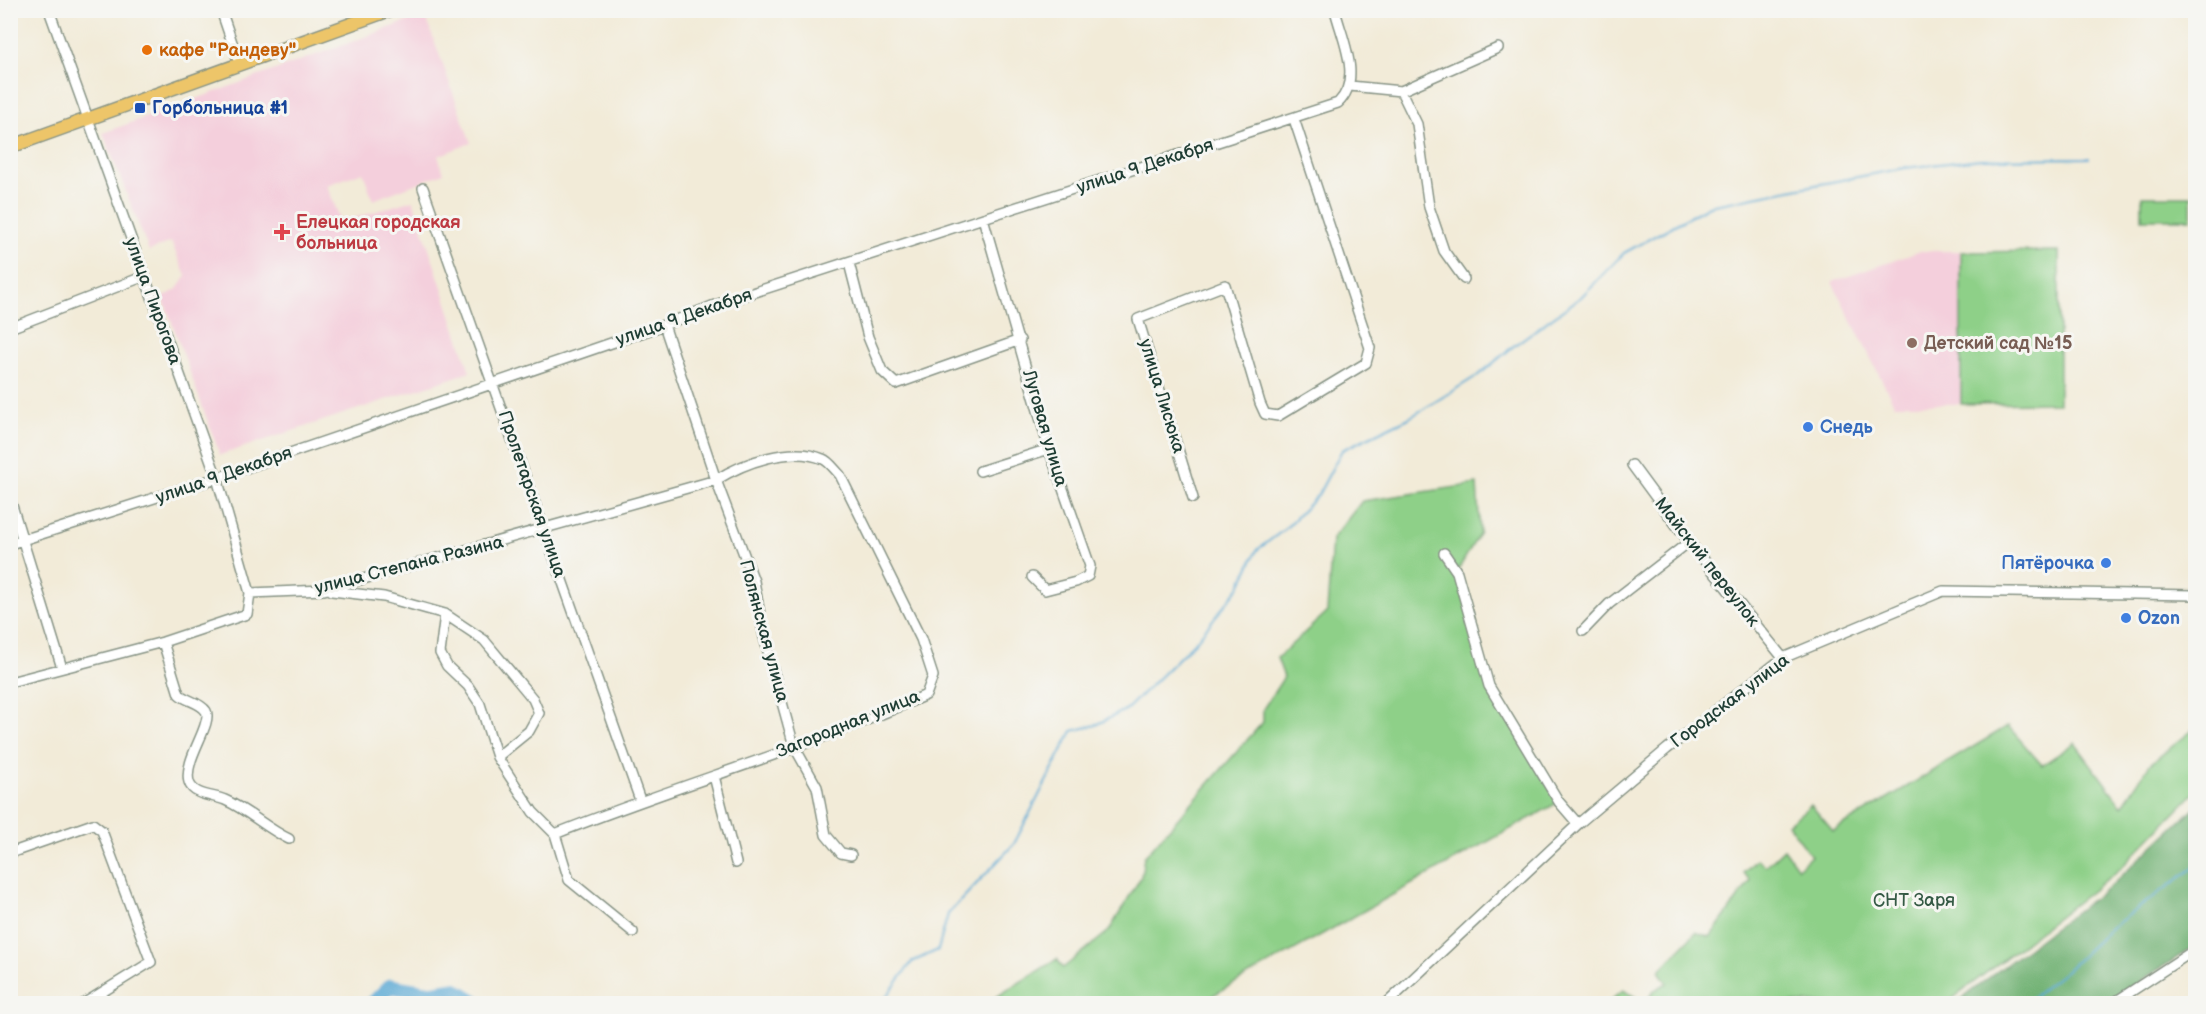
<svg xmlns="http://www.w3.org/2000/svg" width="2206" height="1014" font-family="'Balsamiq Sans',sans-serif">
	<rect width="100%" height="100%" fill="#f6f6f2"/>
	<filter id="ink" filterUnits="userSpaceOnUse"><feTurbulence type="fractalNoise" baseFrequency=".0167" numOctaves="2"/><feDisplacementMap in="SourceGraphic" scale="12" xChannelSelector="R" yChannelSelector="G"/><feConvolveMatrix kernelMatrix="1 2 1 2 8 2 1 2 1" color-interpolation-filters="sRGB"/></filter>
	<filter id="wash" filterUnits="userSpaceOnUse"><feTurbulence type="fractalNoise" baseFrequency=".008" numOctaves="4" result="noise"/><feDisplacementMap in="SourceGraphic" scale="24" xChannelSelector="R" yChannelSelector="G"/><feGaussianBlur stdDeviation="1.35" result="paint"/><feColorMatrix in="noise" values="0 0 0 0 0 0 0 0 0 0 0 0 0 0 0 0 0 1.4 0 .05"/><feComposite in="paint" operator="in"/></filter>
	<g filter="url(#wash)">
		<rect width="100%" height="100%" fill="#f2ebd8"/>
		<path fill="#f4cfdc" d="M 425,15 L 471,143 L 438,156 L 444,173 L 373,200 L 363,172 L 327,185 L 341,222 L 413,200 L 470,372 L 220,455 L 163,298 L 177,289 L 186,276 L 171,242 L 149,251 L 103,133 Z
			M 1921,251 L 1961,251 L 1961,404 L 1894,404 L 1832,282 Z"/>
		<path fill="#8ed088" stroke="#56865e" stroke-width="1.5" d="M 2142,196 L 2191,196 L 2191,219 L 2142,219 Z
			M 2059,251 L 2059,403 L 1961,404 L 1961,252 Z
			M 1477,484 L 1480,532 L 1457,572 L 1485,676 L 1559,802 L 1199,1003 L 985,1004 L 1057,959 L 1063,968 L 1109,931 L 1141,877 L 1144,857 L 1263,722 L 1263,709 L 1284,677 L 1277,658 L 1327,612 L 1332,539 L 1362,501 Z
			M 2008,726 L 2042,765 L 2075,743 L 2122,806 L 2150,764 L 2194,729 L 2195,792 L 2120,869 L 1947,1003 L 1608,1003 L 1623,990 L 1646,1003 L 1653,991 L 1667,983 L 1659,971 L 1696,932 L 1710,937 L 1751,880 L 1743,873 L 1757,859 L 1766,866 L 1784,849 L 1798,868 L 1811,856 L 1788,824 L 1811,805 L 1833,831 Z"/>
		<path fill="#72b274" stroke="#487854" stroke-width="1.5" d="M 2195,807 L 2195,946 L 2106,1003 L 1954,1004 L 2114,883 Z"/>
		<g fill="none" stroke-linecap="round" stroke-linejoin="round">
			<path stroke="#5aa9d4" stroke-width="2" d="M 881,1004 L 912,962 L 938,950 L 948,914 L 1014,844 L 1072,731 L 1096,725 L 1127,709 L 1196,641 L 1240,586 L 1257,550 L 1285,529 L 1318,495 L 1342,450 L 1409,418 L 1480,374 L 1516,344 L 1581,297 L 1624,253 L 1709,206 L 1805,187 L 1905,168 L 1981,159 L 2089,158
				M 2024,1004 L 2068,969 L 2111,928 L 2196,866"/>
			<path stroke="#5aa9d4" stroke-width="15" d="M 372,1004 L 390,986 L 431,993 L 454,989 L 479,1004"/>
		</g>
	</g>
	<g filter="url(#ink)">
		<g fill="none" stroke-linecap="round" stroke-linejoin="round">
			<g stroke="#889486" stroke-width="12">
				<path id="minor" d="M 49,10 L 217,478 L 250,593
					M 221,10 L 239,63
					M 1350,86 L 1401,91 L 1498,48
					M 1401,91 L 1417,124 L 1429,207 L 1444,251 L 1464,279
					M 423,188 L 640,800
					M 983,218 L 1049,449 L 1090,566 L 1088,576 L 1076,582 L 1045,590 L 1032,577
					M 849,263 L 868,337 L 882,371 L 896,384 L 1020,340
					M 664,325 L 716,480 L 754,581 L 764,637 L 794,746 L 817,787 L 826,835 L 841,853 L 851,855
					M 10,328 L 145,276
					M 1632,465 L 1679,529 L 1783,658
					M 980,471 L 1049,449
					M 1193,498 L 1138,319 L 1225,285 L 1260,403 L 1265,414 L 1278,416 L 1366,363 L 1370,348 L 1294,119
					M 10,499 L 62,668
					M 10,544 L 217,478 L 664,325 L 712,306 L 1338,103 C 1363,79 1342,39 1335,10
					M 1444,553 L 1457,572 L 1489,686 L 1559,802 L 1578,824
					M 332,591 L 384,597 L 445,614 L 484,640 L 533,699 L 539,713 L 529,731 L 497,757 L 533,812 L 555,834 L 569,880 L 633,932
					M 445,614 L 440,653 L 447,666 L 468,686 L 480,704 L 497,757
					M 1583,631 L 1609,604 L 1689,542
					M 163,642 L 179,694 C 186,701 200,702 206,711 C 213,724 183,760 189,782 C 193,796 214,795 225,800 C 248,810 266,828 289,839
					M 10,682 L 163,642 L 247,614 L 250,593 L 324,590 L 716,480 C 743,463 791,445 823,459 C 829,461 835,470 840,475 L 921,639 L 933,676 L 926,695 C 806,749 677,785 555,834
					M 714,776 L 736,863
					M 10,853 L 93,824 L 102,831 L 151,962 L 83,1004
					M 1386,1004 L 1578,824 L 1667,749 L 1783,658 L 1943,591 L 2196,595
					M 2112,1004 L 2196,949"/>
			</g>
			<g stroke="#889486" stroke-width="15">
				<path id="major" d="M 10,147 L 390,10"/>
			</g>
			<use href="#minor" stroke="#fff" stroke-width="9"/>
			<use href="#major" stroke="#edc569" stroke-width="12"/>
		</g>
	</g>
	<circle fill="#e8710a" stroke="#f6f6f2" stroke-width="2" cx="147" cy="50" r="6"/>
	<rect fill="#1a4fb4" stroke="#f6f6f2" stroke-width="2" x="134" y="102" width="12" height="12" rx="3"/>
	<path fill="#e0444e" stroke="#f6f6f2" stroke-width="2" d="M279 223h6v6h6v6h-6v6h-6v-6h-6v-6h6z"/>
	<circle fill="#8d6e63" stroke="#f6f6f2" stroke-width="2" cx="1912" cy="343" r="6"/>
	<g fill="#3f7fe0" stroke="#f6f6f2" stroke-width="2">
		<circle cx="1808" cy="427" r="6"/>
		<circle cx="2106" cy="563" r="6"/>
		<circle cx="2126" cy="618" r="6"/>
	</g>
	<g text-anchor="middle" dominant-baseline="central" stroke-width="6" stroke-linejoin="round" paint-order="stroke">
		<g font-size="18" font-weight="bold" fill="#c56008" stroke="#f6f6f2" text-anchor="start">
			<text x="159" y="50">кафе "Рандеву"</text>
		</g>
		<g font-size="18" font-weight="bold" fill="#164399" stroke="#f6f6f2" text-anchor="start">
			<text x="152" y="108">Горбольница #1</text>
		</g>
		<g font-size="18" fill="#1f3d34" stroke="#f6f6f2">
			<text transform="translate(1145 166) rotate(-18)">улица 9 Декабря</text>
			<text transform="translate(153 301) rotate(70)">улица Пирогова</text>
			<text transform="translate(684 317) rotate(-19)">улица 9 Декабря</text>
			<text transform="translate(1162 396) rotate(73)">улица Лисюка</text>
			<text transform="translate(1045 428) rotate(74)">Луговая улица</text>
			<text transform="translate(224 475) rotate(-19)">улица 9 Декабря</text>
			<text transform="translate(532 494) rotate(71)">Пролетарская улица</text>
			<text transform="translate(1707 562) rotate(52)">Майский переулок</text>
			<text transform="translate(409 565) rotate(-14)">улица Степана Разина</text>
			<text transform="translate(764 631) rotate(75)">Полянская улица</text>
			<text transform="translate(1730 701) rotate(-37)">Городская улица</text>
			<text transform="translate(848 724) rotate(-22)">Загородная улица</text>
		</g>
		<g font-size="18" font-weight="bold" fill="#be3a42" stroke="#f6f6f2" text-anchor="start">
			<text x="296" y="222">Елецкая городская<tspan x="296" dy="21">больница</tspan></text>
		</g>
		<g font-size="18" font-weight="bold" fill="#785e54" stroke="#f6f6f2" text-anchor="start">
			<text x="1924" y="343">Детский сад №15</text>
		</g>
		<g font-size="18" font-weight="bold" fill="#366cbe" stroke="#f6f6f2" text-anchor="start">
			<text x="1820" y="427">Снедь</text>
			<text x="2094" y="563" text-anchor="end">Пятёрочка</text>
			<text x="2138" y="618">Ozon</text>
		</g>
		<g font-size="18" fill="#355a45" stroke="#f6f6f2">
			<text x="1914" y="900">СНТ Заря</text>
		</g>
	</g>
	<rect width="2206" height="1014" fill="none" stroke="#f6f6f2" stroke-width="36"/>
</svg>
